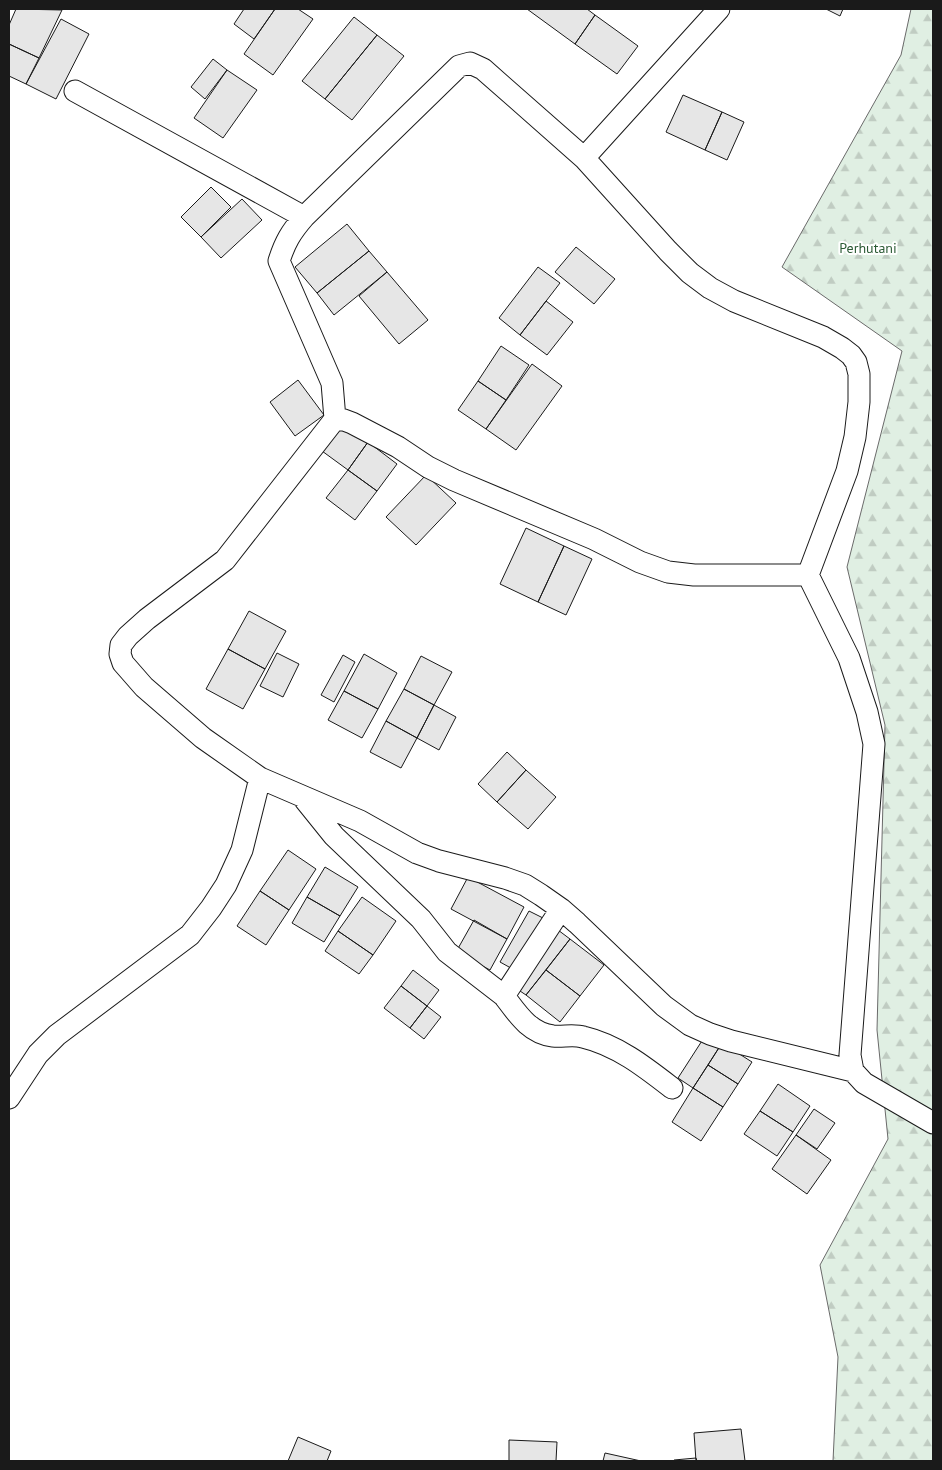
<svg xmlns="http://www.w3.org/2000/svg" width="942" height="1470" font-family="'PT Sans',sans-serif">
	<defs>
		<pattern id="forest-firs" width="22" height="20" patternUnits="userSpaceOnUse" patternTransform="scale(1.25)"><rect width="22" height="20" fill="#e0efe3"/><path d="M5 1l3.5 6h-7zM16 11l3.5 6h-7z" fill="#c0ccc2"/></pattern>
	</defs>
	<rect width="100%" height="100%" fill="#fff"/>
	<path fill="url(#forest-firs)" stroke="#6a6a6a" d="M 911,9 L 933,9 L 933,1461 L 833,1461 L 838,1357 L 820,1265 L 888,1139 L 877,1030 L 885,725 L 847,567 L 902,351 L 782,267 L 901,55 Z"/>
	<path fill="#e6e6e6" stroke="#1a1a1a" d="M 16,9 L 62,10 L 39,58 L 9,44 L 9,25 Z
		M 244,9 L 275,9 L 254,39 L 234,24 Z
		M 275,9 L 298,9 L 313,19 L 273,75 L 244,54 Z
		M 527,9 L 587,9 L 595,15 L 575,44 Z
		M 826,9 L 843,9 L 840,16 Z
		M 595,15 L 638,46 L 617,74 L 575,44 Z
		M 354,17 L 377,35 L 325,99 L 302,81 Z
		M 61,19 L 89,34 L 56,99 L 26,84 Z
		M 377,35 L 404,56 L 352,120 L 325,99 Z
		M 9,44 L 39,58 L 26,84 L 9,76 Z
		M 213,59 L 227,70 L 205,99 L 191,87 Z
		M 227,70 L 257,90 L 223,138 L 194,118 Z
		M 683,95 L 722,112 L 705,150 L 666,132 Z
		M 722,112 L 744,122 L 727,160 L 705,150 Z
		M 211,187 L 231,207 L 201,237 L 181,217 Z
		M 242,199 L 262,220 L 221,258 L 201,237 Z
		M 347,224 L 369,251 L 317,293 L 295,267 Z
		M 576,247 L 615,279 L 594,304 L 555,272 Z
		M 369,251 L 387,272 L 334,315 L 317,293 Z
		M 538,267 L 560,283 L 520,335 L 499,318 Z
		M 387,272 L 428,320 L 399,344 L 359,296 Z
		M 546,301 L 573,322 L 547,355 L 520,335 Z
		M 501,346 L 529,365 L 506,400 L 478,381 Z
		M 532,364 L 562,386 L 516,450 L 486,429 Z
		M 298,380 L 324,415 L 295,436 L 270,402 Z
		M 478,381 L 506,400 L 486,429 L 458,410 Z
		M 343,423 L 368,442 L 348,470 L 322,451 Z
		M 368,442 L 397,464 L 377,491 L 348,470 Z
		M 348,470 L 377,491 L 355,520 L 326,498 Z
		M 426,475 L 456,503 L 416,545 L 386,517 Z
		M 526,528 L 564,546 L 538,602 L 500,584 Z
		M 564,546 L 592,559 L 566,615 L 538,602 Z
		M 249,611 L 286,631 L 265,669 L 228,649 Z
		M 228,649 L 265,669 L 243,709 L 206,689 Z
		M 277,653 L 299,664 L 283,697 L 260,686 Z
		M 364,654 L 397,673 L 378,709 L 344,691 Z
		M 343,655 L 355,662 L 334,702 L 321,695 Z
		M 421,656 L 452,672 L 434,705 L 404,689 Z
		M 404,689 L 434,705 L 417,738 L 386,721 Z
		M 344,691 L 378,709 L 362,738 L 328,720 Z
		M 434,705 L 456,717 L 439,750 L 417,738 Z
		M 386,721 L 417,738 L 401,768 L 370,752 Z
		M 507,752 L 526,770 L 497,802 L 478,784 Z
		M 526,770 L 556,797 L 528,829 L 497,802 Z
		M 288,850 L 316,869 L 289,910 L 260,891 Z
		M 325,867 L 358,887 L 340,916 L 307,897 Z
		M 468,877 L 524,907 L 507,939 L 451,909 Z
		M 260,891 L 289,910 L 266,945 L 237,926 Z
		M 307,897 L 340,916 L 324,942 L 292,923 Z
		M 362,897 L 396,921 L 373,955 L 338,931 Z
		M 529,911 L 547,920 L 518,972 L 500,962 Z
		M 474,920 L 507,939 L 490,970 L 456,952 Z
		M 558,930 L 570,939 L 526,995 L 514,987 Z
		M 338,931 L 373,955 L 359,974 L 325,951 Z
		M 570,939 L 604,965 L 580,996 L 546,970 Z
		M 413,970 L 439,990 L 427,1006 L 401,986 Z
		M 546,970 L 580,996 L 560,1022 L 526,995 Z
		M 401,986 L 427,1006 L 410,1028 L 384,1008 Z
		M 427,1006 L 441,1017 L 424,1039 L 410,1028 Z
		M 707,1033 L 722,1043 L 693,1088 L 678,1078 Z
		M 722,1043 L 752,1062 L 738,1084 L 708,1065 Z
		M 708,1065 L 738,1084 L 723,1107 L 693,1088 Z
		M 778,1084 L 810,1106 L 793,1132 L 760,1111 Z
		M 693,1088 L 723,1107 L 701,1141 L 672,1122 Z
		M 814,1109 L 835,1123 L 817,1149 L 796,1135 Z
		M 760,1111 L 793,1132 L 777,1156 L 744,1134 Z
		M 796,1135 L 831,1160 L 807,1194 L 772,1169 Z
		M 741,1429 L 745,1461 L 696,1461 L 694,1433 Z
		M 298,1437 L 331,1451 L 327,1461 L 288,1461 Z
		M 509,1440 L 557,1442 L 556,1461 L 509,1461 Z
		M 605,1453 L 641,1461 L 603,1461 Z
		M 696,1458 L 697,1461 L 674,1461 L 674,1460 Z"/>
	<g fill="none" stroke-linecap="round" stroke-linejoin="round">
		<g stroke="#1a1a1a" stroke-width="23">
			<path id="street" d="M 75,91 L 304,217
				M 584,158 L 719,9
				M 335,419 L 332,383 L 279,261 C 285,242 291,232 304,217 L 459,66 L 470,63 L 483,69 L 584,158 L 668,251 L 690,273 L 710,288 L 734,301 L 823,337 L 842,348 L 851,355 L 856,362 L 859,374 L 859,402 L 855,437 L 847,471 L 808,575 L 849,658 L 867,712 L 874,744 L 850,1055 L 853,1071 L 864,1083 L 933,1123
				M 808,575 L 694,575 L 668,572 L 640,562 L 594,539 L 454,480 L 428,467 L 398,447 L 352,423 L 344,420 L 335,419 L 225,560 L 147,619 L 128,636 L 121,645 L 120,654 L 123,663 L 144,687 L 203,738 L 260,778 L 360,821 L 417,853 L 439,861 L 505,878 L 525,885 L 541,895 L 561,909 L 577,923 L 664,1006 L 690,1025 L 710,1034 L 731,1041 L 853,1071
				M 305,800 L 334,836 L 421,919 L 447,952 L 504,996 L 561,909
				M 504,996 C 517,1013 529,1033 553,1036 C 563,1037 574,1034 583,1037 C 617,1045 645,1067 672,1088
				M 9,1098 L 38,1054 L 57,1035 L 190,935 L 211,908 L 226,885 L 242,850 L 260,778"/>
		</g>
		<use href="#street" stroke="#fff" stroke-width="21"/>
	</g>
	<g text-anchor="middle" dominant-baseline="central" stroke-width="4" stroke-linejoin="round" paint-order="stroke">
		<g font-size="14" fill="#2b5a34" stroke="#fff">
			<text x="868" y="248">Perhutani</text>
		</g>
	</g>
	<rect width="942" height="1470" fill="none" stroke="#1a1a1a" stroke-width="20"/>
</svg>
